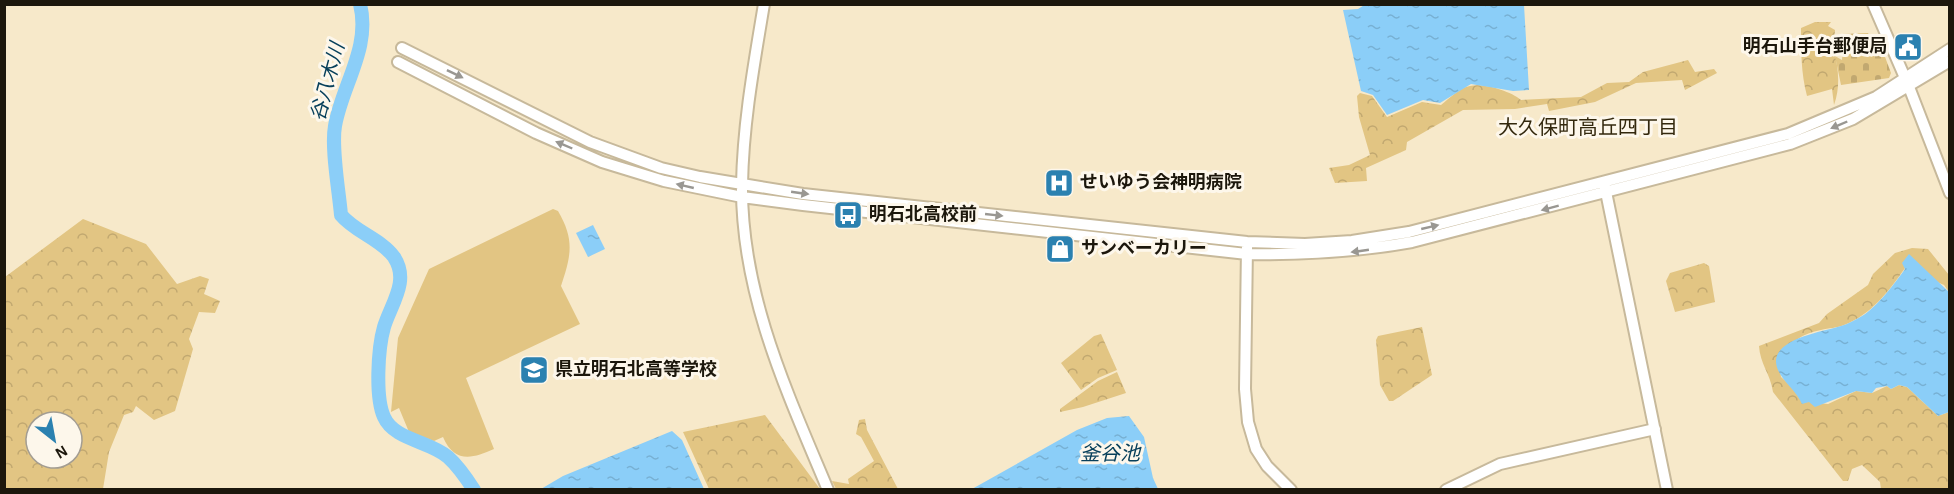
<svg xmlns="http://www.w3.org/2000/svg" width="1954" height="494" font-family="'Alegreya Sans','Noto Sans JP',sans-serif">
	<defs>
		<pattern id="forest-crowns" width="20" height="18" patternUnits="userSpaceOnUse" patternTransform="scale(1.5)"><rect width="20" height="18" fill="#e2c583"/><path d="M2 6a3 3 0 1 1 6 0M12 15a3 3 0 1 1 6 0" fill="none" stroke="#c1a870"/></pattern>
		<pattern id="cemetery-stones" width="16" height="16" patternUnits="userSpaceOnUse" patternTransform="scale(1.5)"><rect width="16" height="16" fill="#e2c583"/><path d="M2 7V4a2 2 0 0 1 4 0v3zM10 15v-3a2 2 0 0 1 4 0v3z" fill="#c1a870"/></pattern>
		<pattern id="water-ripples" width="26" height="14" patternUnits="userSpaceOnUse" patternTransform="scale(1.5)"><rect width="26" height="14" fill="#8bcef8"/><path d="M2 4q2-2 4 0t4 0M15 11q2-2 4 0t4 0" fill="none" stroke="#77b0d3"/></pattern>
	</defs>
	<rect width="100%" height="100%" fill="#f7e9ca"/>
	<path fill="url(#forest-crowns)" fill-rule="evenodd" d="M 1815,22 L 1831,22 L 1828,26 L 1835,30 C 1835,37 1832,42 1834,49 C 1838,68 1841,85 1834,105 L 1832,89 L 1807,96 C 1801,73 1801,51 1801,28 Z
		M 1688,60 L 1695,72 L 1714,69 L 1717,73 L 1685,90 L 1682,80 L 1636,83 L 1595,102 L 1549,111 L 1547,104 L 1515,109 L 1463,110 L 1407,142 L 1406,150 L 1366,168 L 1367,181 L 1335,183 L 1329,168 L 1349,165 L 1370,155 L 1359,117 L 1357,96 L 1360,93 L 1372,96 L 1387,117 L 1422,102 L 1441,105 C 1450,98 1459,88 1470,86 C 1484,83 1510,91 1521,100 L 1581,97 L 1607,83 L 1629,82 L 1643,72 Z
		M 83,219 L 146,244 L 177,284 L 200,276 L 209,279 L 204,294 L 220,301 L 215,313 L 199,312 L 189,339 L 193,349 L 175,411 L 154,420 L 136,406 L 133,412 L 124,415 L 109,452 L 103,489 L 5,489 L 5,277 ZM 36,422 L 72,422 L 72,458 L 36,458 Z
		M 1912,248 L 1928,249 L 1949,275 L 1949,292 L 1944,285 L 1905,268 C 1889,291 1871,315 1844,325 C 1837,328 1829,328 1821,330 C 1803,333 1790,343 1778,356 L 1781,377 L 1809,402 L 1828,404 L 1856,391 L 1872,393 L 1887,386 L 1891,389 L 1899,385 L 1907,387 L 1938,416 L 1949,412 L 1949,489 L 1881,489 L 1880,482 L 1862,465 L 1852,469 L 1848,481 L 1843,481 L 1773,392 C 1770,373 1760,364 1759,346 L 1819,323 L 1827,314 L 1868,285 L 1873,274 L 1895,253 Z
		M 1704,263 L 1709,266 L 1715,302 L 1675,312 L 1666,281 L 1670,273 Z
		M 1422,327 L 1432,375 L 1393,401 L 1389,401 L 1380,385 L 1376,340 L 1378,336 Z
		M 1101,334 L 1117,370 L 1098,378 L 1081,390 L 1061,363 L 1094,336 Z
		M 1117,372 L 1126,393 L 1083,407 L 1060,412 L 1060,409 L 1098,381 Z
		M 765,415 L 820,489 L 709,489 L 683,432 Z
		M 865,419 L 867,430 L 898,489 L 836,489 L 832,481 L 849,484 L 848,479 L 874,461 L 861,437 L 856,434 L 859,420 Z"/>
	<path fill="url(#cemetery-stones)" d="M 1868,33 L 1870,37 L 1878,38 L 1891,73 L 1889,78 L 1841,85 L 1835,56 L 1842,60 L 1844,34 Z"/>
	<path fill="#e2c583" d="M 553,209 L 558,211 C 575,240 571,256 561,286 L 580,324 L 466,378 L 494,449 C 472,459 454,463 443,437 L 434,441 L 409,432 L 399,408 L 391,412 L 398,338 L 429,269 Z"/>
	<path fill="url(#water-ripples)" d="M 1366,4 L 1524,5 L 1529,90 L 1513,91 L 1471,84 L 1440,103 L 1423,100 L 1387,115 L 1373,95 L 1361,91 L 1343,10 L 1358,9 Z
		M 593,225 L 605,249 L 588,257 L 576,233 Z
		M 1909,254 L 1949,292 L 1949,412 L 1938,416 L 1907,387 L 1899,385 L 1891,389 L 1887,386 L 1876,388 L 1872,393 L 1856,391 L 1815,407 L 1809,402 L 1802,404 C 1795,388 1777,378 1776,362 C 1775,338 1826,331 1841,326 C 1848,324 1855,320 1862,316 C 1877,307 1895,283 1905,269 L 1902,263 Z
		M 1129,416 L 1144,437 L 1153,478 L 1158,489 L 972,489 L 1077,430 L 1107,418 Z
		M 672,431 L 682,440 L 704,489 L 541,489 L 563,476 Z"/>
	<g fill="none" stroke-linecap="round" stroke-linejoin="round">
		<path stroke="#8bcef8" stroke-width="14" d="M 360,4 C 371,48 342,85 335,126 C 331,148 339,191 341,215 C 355,232 381,239 394,257 C 410,281 391,304 384,327 C 378,348 375,397 384,417 C 394,440 430,441 448,457 C 458,466 467,479 474,490"/>
		<g stroke="#c7b99b" stroke-width="14">
			<path id="secondary" d="M 764,4 C 754,64 743,124 742,185 C 741,294 787,392 828,490
				M 1873,4 L 1909,87 L 1950,193
				M 402,48 L 590,142 L 661,168 L 700,177 L 803,194 L 1247,242 L 1305,244 L 1352,241 L 1409,232 L 1788,134 L 1876,97 L 1950,49
				M 398,62 L 536,133 L 602,162 L 664,181 L 742,197 L 803,205 L 1247,254 C 1303,255 1356,252 1412,242 L 1790,144 L 1853,119 L 1950,61
				M 1605,187 L 1667,490
				M 1247,247 L 1245,389 L 1248,422 L 1256,449 L 1267,466 L 1291,490
				M 1446,490 L 1500,464 L 1655,429"/>
		</g>
		<use href="#secondary" stroke="#fff" stroke-width="10"/>
	</g>
	<defs><path id="oneway-solid" d="M-6-.8H1V-3.2L6.5 0L1 3.2V.8H-6Z" transform="scale(1.5)"/></defs>
	<g fill="#999792">
		<use href="#oneway-solid" transform="translate(455 74) rotate(26)"/>
		<use href="#oneway-solid" transform="translate(1839 125) rotate(157)"/>
		<use href="#oneway-solid" transform="translate(564 145) rotate(-157)"/>
		<use href="#oneway-solid" transform="translate(685 186) rotate(-167)"/>
		<use href="#oneway-solid" transform="translate(800 193) rotate(8)"/>
		<use href="#oneway-solid" transform="translate(1550 208) rotate(165)"/>
		<use href="#oneway-solid" transform="translate(994 215) rotate(6)"/>
		<use href="#oneway-solid" transform="translate(1430 227) rotate(-13)"/>
		<use href="#oneway-solid" transform="translate(1360 251) rotate(172)"/>
	</g>
	<defs>
		<g id="civic-square" transform="scale(1.5)"><rect x="-9" y="-9" width="18" height="18" rx="4" fill="#2b81b0" stroke="#fdf7eb"/><path d="M-.6-6.5H3V-4.5H.6V-3L4-1V1h2V6H-6V1h2V-1L-.6-3ZM-1.2 2.5V6h2.4V2.5Z" fill="#fff"/></g>
		<g id="hospital-square" transform="scale(1.5)"><rect x="-9" y="-9" width="18" height="18" rx="4" fill="#2b81b0" stroke="#fdf7eb"/><path d="M-5-5h3v3.5h4V-5h3V5h-3V1.5h-4V5h-3Z" fill="#fff"/></g>
		<g id="bus-square" transform="scale(1.5)"><rect x="-9" y="-9" width="18" height="18" rx="4" fill="#2b81b0" stroke="#fdf7eb"/><path d="M-5-6H5V4H4V6H2V4H-2V6H-4V4H-5ZM-3.5-4V0h7V-4ZM-3.5 1.2v1.5H-2V1.2ZM2 1.2v1.5H3.5V1.2Z" fill="#fff"/></g>
		<g id="shop-square" transform="scale(1.5)"><rect x="-9" y="-9" width="18" height="18" rx="4" fill="#2b81b0" stroke="#fdf7eb"/><path d="M-5-2.5h2.3a2.7 3.5 0 0 1 5.4 0H5L5.5 6h-11ZM-1.5-2.5h3a1.5 2.3 0 0 0-3 0Z" fill="#fff"/></g>
		<g id="school-square" transform="scale(1.5)"><rect x="-9" y="-9" width="18" height="18" rx="4" fill="#2b81b0" stroke="#fdf7eb"/><path d="M0-5L7-2L0 1L-7-2ZM-4 1L0 2.5L4 1V4Q0 6-4 4Z" fill="#fff"/></g>
	</defs>
	<g fill-rule="evenodd">
		<use href="#civic-square" x="1908" y="47"/>
		<use href="#hospital-square" x="1059" y="183"/>
		<use href="#bus-square" x="848" y="215"/>
		<use href="#shop-square" x="1060" y="249"/>
		<use href="#school-square" x="534" y="370"/>
	</g>
	<g text-anchor="middle" dominant-baseline="central" stroke-width="6" stroke-linejoin="round" paint-order="stroke">
		<g font-size="18" font-weight="bold" fill="#1c170c" stroke="#fdf7eb" text-anchor="start">
			<text x="1887" y="47" text-anchor="end">明石山手台郵便局</text>
			<text x="1080" y="183">せいゆう会神明病院</text>
			<text x="869" y="215">明石北高校前</text>
			<text x="1081" y="249">サンベーカリー</text>
			<text x="555" y="370">県立明石北高等学校</text>
		</g>
		<g font-size="20" font-style="italic" fill="#08405b" stroke="#fdf7eb">
			<text transform="translate(328 82) rotate(-75)">谷八木川</text>
			<text x="1110" y="454">釜谷池</text>
		</g>
		<g font-size="20" fill="#33280d" stroke="#fdf7eb">
			<text x="1588" y="128">大久保町高丘四丁目</text>
		</g>
	</g>
	<rect width="1954" height="494" fill="none" stroke="#1c170c" stroke-width="12"/>
	<g transform="translate(54 440) rotate(149)"><circle r="28" fill="#fdf7eb" stroke="#a39d92" stroke-width="1.5"/>
	<path d="M0-4.5L10 22L0 15L-10 22Z" fill="#2b81b0"/>
	<text y="-9" font-size="16" font-weight="bold" text-anchor="middle" fill="#1c170c">N</text>
	</g>
</svg>
